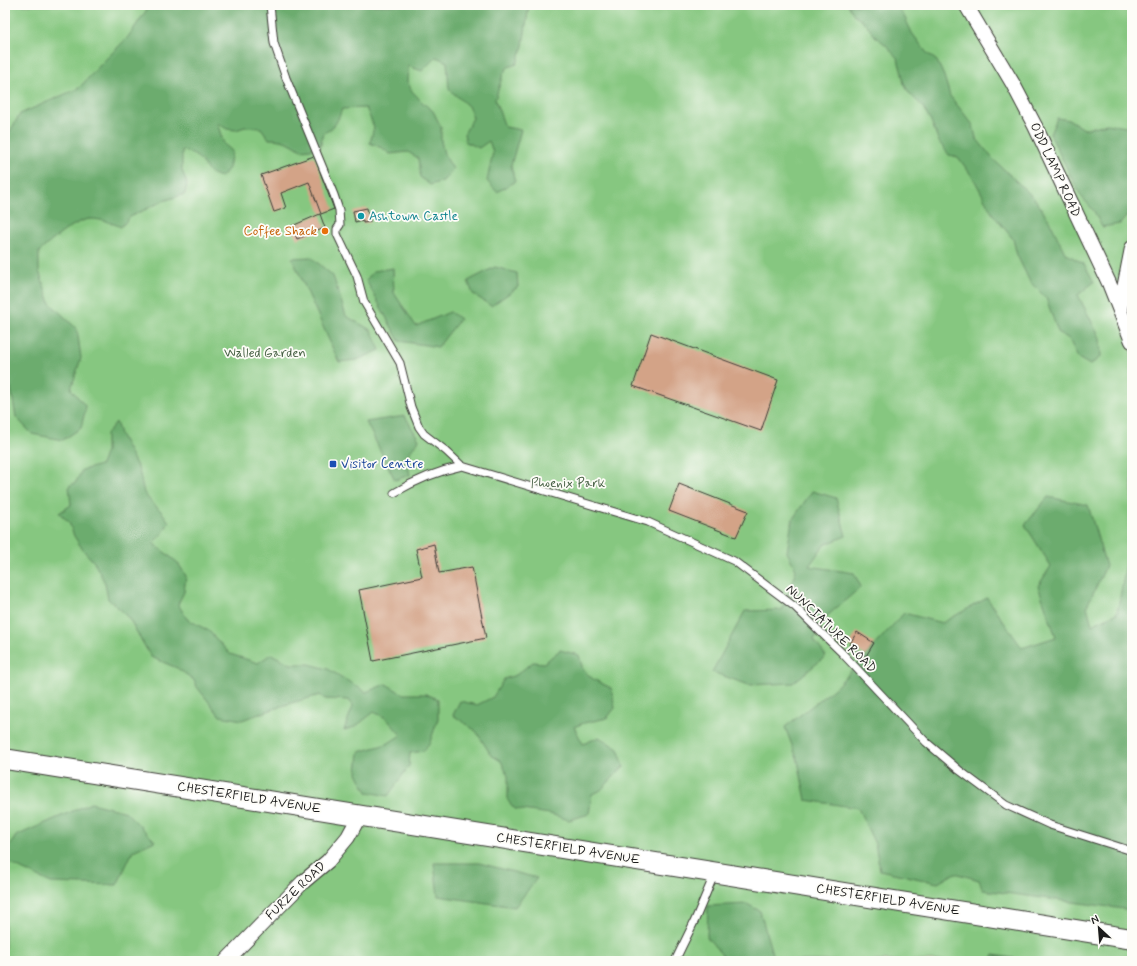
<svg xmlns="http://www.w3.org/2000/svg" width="1137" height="966" font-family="Mynerve,sans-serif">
	<rect width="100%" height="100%" fill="#fdfcf7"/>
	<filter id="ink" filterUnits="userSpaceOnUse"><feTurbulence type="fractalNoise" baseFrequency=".025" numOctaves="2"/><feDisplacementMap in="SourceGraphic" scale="8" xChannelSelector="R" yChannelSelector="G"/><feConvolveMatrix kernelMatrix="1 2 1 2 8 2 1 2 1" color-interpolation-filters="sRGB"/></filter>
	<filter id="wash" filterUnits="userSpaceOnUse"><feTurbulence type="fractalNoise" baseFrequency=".012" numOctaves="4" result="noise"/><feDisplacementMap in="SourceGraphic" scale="16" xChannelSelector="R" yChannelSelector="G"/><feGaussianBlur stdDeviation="0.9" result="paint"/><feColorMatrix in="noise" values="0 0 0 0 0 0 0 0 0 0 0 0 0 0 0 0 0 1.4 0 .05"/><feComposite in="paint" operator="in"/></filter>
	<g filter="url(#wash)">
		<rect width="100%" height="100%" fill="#eae1c0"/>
		<path fill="#86c780" stroke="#51724e" d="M 5,5 L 1132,5 L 1132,961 L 5,961 Z"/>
		<path fill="#6cac6e" stroke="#446445" d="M 150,5 L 529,5 L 523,46 L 517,64 L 508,67 L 503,74 L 495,100 L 505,127 L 521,130 L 511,165 L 515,182 L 497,192 L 487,181 L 493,152 L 489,141 L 479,148 L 466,142 L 464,134 L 473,118 L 470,108 L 449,89 L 447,62 L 436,57 L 422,71 L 408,66 L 407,81 L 412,91 L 422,102 L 433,111 L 441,127 L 441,141 L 444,154 L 453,169 L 443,181 L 430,185 L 420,177 L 418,158 L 408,152 L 390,154 L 382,148 L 370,143 L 374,127 L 366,108 L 342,109 C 338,120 335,129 323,133 L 320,148 L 301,150 C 290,142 282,139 269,139 L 261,128 L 245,127 L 236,130 L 227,129 L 217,123 L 224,144 L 232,151 L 229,168 L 222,177 C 204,174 208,166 197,157 C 193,154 187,152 182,150 L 182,170 L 187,184 L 185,194 L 163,201 L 130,217 L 121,227 C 112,223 101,219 91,219 C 76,219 50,242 39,252 L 39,271 L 50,303 L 77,329 L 81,358 L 71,389 L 86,407 L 81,428 L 63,440 L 32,434 L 16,417 L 5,356 L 5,140 L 20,114 L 79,88 L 104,61 L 128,37 Z
			M 848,5 L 896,5 L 904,16 L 912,33 L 926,52 L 937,61 L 944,76 L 950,96 L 973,125 L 976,138 L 993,159 L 1035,199 L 1049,220 L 1065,253 L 1084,264 L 1094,282 L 1078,295 L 1100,338 L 1101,357 L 1090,365 L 1078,358 L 1069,339 L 1058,332 L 1046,298 L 1030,282 L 1017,255 L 1013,239 L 992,213 L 974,179 L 958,157 L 949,155 L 939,142 L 931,121 L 922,106 L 909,93 L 904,84 L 902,74 L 898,59 L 886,45 L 875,36 L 866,24 L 855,16 Z
			M 1057,118 L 1070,120 L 1084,129 L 1107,124 L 1126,127 L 1132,123 L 1132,201 L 1130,212 L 1120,224 L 1102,227 L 1094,211 L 1081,196 L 1073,181 L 1050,134 Z
			M 311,257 L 333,276 L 346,316 L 371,330 L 380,350 L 357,360 L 339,362 L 292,258 Z
			M 495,267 L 517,273 L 518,287 L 491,306 L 473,294 L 468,281 Z
			M 393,268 L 394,293 L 416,326 L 450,312 L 460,319 L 438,347 L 399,341 L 366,280 L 374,271 Z
			M 405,416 L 419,440 L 406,457 L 410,475 L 395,480 L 366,422 Z
			M 116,422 L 120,434 L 139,470 L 144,493 L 152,503 L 161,511 L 169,522 L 163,533 L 153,543 L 178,563 L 186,576 L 184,592 L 178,604 L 187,619 L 209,631 L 230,654 L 258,663 L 271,654 L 291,664 L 309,664 L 328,669 L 366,692 L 386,684 L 403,694 L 426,694 L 438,699 L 438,719 L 430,742 L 424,751 L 410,753 L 409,766 L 388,796 L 367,792 L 357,773 L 359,752 L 387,744 L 401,735 L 386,718 L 374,712 L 355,727 L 344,730 L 353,706 L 349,700 L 325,699 L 320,695 L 288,704 L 242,720 L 220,716 L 197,687 L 194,680 L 177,668 L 151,657 L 130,620 L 121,610 L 108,599 L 105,583 L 94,562 L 83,550 L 74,536 L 69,522 L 59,513 L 71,505 L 69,486 L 76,482 L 82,470 L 101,465 L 106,451 L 106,434 Z
			M 812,491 L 836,498 L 846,536 L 824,545 L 809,566 L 854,573 L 861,587 L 827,616 L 814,640 L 826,656 L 793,683 L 749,685 L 712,672 L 745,611 L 782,610 L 796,570 L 787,552 L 792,520 Z
			M 1048,497 L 1088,505 L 1106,566 L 1087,606 L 1092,625 L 1117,613 L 1132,533 L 1132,910 L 983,890 L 979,880 L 955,873 L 938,883 L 880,870 L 875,844 L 858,808 L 806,800 L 798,761 L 785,727 L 836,687 L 904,613 L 942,623 L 987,598 L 1022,648 L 1056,637 L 1038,586 L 1051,566 L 1025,525 Z
			M 560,650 L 579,655 L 583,670 L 593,679 L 611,688 L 615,708 L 607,718 L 584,723 L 574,727 L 583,744 L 599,737 L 618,749 L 624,766 L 601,790 L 592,794 L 589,814 L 569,820 L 550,814 L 515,809 L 508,801 L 508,776 L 501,761 L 491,755 L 476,731 L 453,715 L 460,701 L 477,705 L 493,697 L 504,679 L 516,675 L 533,662 L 544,663 Z
			M 91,803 L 126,812 L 155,841 L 133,851 L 117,885 L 51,883 L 5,861 L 5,853 L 16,836 Z
			M 434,863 L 479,863 L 537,878 L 515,907 L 438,896 Z
			M 747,904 L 760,911 L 774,961 L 727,961 L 707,937 L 708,906 Z
			M 994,955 L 1032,961 L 991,961 Z"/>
		<g id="blocks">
			<path fill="#d3a387" d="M 314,156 L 334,209 L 321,214 L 309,182 L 281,193 L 286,208 L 274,212 L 261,175 Z
				M 367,208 L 370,222 L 363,223 L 363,220 L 355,222 L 353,211 Z
				M 320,214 L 325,228 L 297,239 L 292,226 Z
				M 651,333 L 778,380 L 761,431 L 633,386 Z
				M 679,484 L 748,511 L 736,537 L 669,511 Z
				M 434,544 L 439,573 L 472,567 L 486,638 L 373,661 L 359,590 L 422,577 L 416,549 Z
				M 857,632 L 874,643 L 866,656 L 849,645 Z"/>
		</g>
	</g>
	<g filter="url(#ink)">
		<use href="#blocks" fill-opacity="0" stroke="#3b3a35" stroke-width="1"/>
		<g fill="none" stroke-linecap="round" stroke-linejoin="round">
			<g stroke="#3b3a35" stroke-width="9">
				<path id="lane" d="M 270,5 L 274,43 L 286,78 L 334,195 L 339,210 L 340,225 L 337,229 L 337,234 L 357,276 L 364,302 L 400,363 L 411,407 L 419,427 L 424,434 L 446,451 L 462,466
					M 394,493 C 416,480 438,471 462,466 L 648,522 L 734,561 L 795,607 L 842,653 L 926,742 L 959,770 L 1006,805 L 1050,825 L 1132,851
					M 675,961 L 695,920 L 714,875"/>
			</g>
			<g stroke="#3b3a35" stroke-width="16">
				<path id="street" d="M 966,5 L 1013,84 L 1035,126 L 1109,283 L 1132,341
					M 1120,309 L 1132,248
					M 226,961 L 303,882 L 328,861 L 348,837 L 360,815"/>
			</g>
			<g stroke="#3b3a35" stroke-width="22">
				<path id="secondary" d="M 5,759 L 1132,939"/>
			</g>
			<use href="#lane" stroke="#fff" stroke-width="7"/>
			<use href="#street" stroke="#fff" stroke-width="14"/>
			<use href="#secondary" stroke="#fff" stroke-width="20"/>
		</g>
	</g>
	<circle fill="#0f9aa8" stroke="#fdfcf7" stroke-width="1.5" cx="361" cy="216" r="4"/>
	<circle fill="#e8710a" stroke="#fdfcf7" stroke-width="1.5" cx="325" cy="231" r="4"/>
	<rect fill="#1a4fb4" stroke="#fdfcf7" stroke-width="1.5" x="329" y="460" width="8" height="8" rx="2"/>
	<g text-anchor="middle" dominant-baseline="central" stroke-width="3.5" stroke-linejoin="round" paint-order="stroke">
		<g font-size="13" fill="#1c1c1c" stroke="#fdfcf7">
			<text transform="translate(1055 170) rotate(65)">ODD LAMP ROAD</text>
			<text transform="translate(831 629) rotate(44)">NUNCIATURE ROAD</text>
			<text transform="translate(249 798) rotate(9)">CHESTERFIELD AVENUE</text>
			<text transform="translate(568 849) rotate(9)">CHESTERFIELD AVENUE</text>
			<text transform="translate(296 891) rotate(-44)">FURZE ROAD</text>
			<text transform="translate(888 900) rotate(9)">CHESTERFIELD AVENUE</text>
		</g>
		<g font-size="13" fill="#0d838f" stroke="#fdfcf7" text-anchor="start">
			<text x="369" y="216">Ashtown Castle</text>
		</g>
		<g font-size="13" fill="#c56008" stroke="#fdfcf7" text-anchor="end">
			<text x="317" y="231">Coffee Shack</text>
		</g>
		<g font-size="13" fill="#466044" stroke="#fdfcf7">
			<text x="265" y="353">Walled Garden</text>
			<text x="568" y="483">Phoenix Park</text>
		</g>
		<g font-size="13" fill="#164399" stroke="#fdfcf7" text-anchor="start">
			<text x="341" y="464">Visitor Centre</text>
		</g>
	</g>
	<rect width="1137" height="966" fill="none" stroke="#fdfcf7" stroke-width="20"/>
	<g transform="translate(1099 928) rotate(334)" stroke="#fdfcf7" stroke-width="3" paint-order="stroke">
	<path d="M0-3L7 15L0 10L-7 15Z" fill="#1c1c1c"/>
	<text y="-6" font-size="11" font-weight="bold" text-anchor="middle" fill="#1c1c1c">N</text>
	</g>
</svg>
